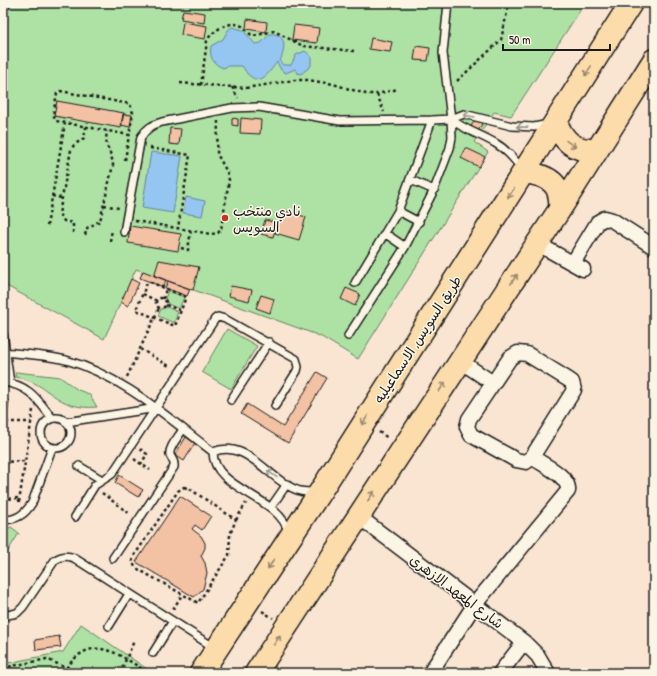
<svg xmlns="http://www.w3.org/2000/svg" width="657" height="676" font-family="'Patrick Hand','Playpen Sans Arabic',sans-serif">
	<rect width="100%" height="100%" fill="#f9e5d1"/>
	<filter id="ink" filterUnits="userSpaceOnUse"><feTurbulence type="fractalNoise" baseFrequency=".025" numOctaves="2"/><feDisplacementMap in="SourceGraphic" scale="8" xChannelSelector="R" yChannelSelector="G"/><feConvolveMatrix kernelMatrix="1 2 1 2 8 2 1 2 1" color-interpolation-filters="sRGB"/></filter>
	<g filter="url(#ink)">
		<path fill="#ade2a4" stroke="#647f60" d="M 3,3 L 585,3 L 511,116 L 494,112 L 474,142 L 488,152 L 358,359 L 320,336 L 136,269 L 104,339 L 3,284 Z
			M 168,291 L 184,297 L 179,309 L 168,304 L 165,298 Z
			M 167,307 L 178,312 L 174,323 L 158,316 L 161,309 Z
			M 227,329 L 257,346 L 231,389 L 202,372 Z
			M 16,372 L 60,377 L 78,390 L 89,394 L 97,407 C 55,411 50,382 15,377 Z
			M 11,527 L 19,533 L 3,559 L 3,530 Z
			M 81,624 L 153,673 L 3,673 L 3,664 L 63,652 Z"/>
		<path fill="#95c6f1" stroke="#65829c" d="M 232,27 L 243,30 L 255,44 L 261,43 L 270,34 C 288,33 285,50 280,61 L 283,65 L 291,65 L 296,55 L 305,51 L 311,56 L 311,66 L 301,74 L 297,73 L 295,69 L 286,73 L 281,70 L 277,62 C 270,71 262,86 250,76 C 246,74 245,69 242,66 L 228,66 L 223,68 C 213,64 209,57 211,46 L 223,39 L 228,30 Z
			M 151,152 L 182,156 L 173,213 L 142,208 Z
			M 186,197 L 205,201 L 202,216 L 183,213 Z"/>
		<path fill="#f3c1a3" stroke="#1c1c1c" d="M 183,10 L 205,13 L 204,23 L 181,19 Z
			M 247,19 L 267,22 L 266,32 L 246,29 Z
			M 183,22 L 207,26 L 205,39 L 181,35 Z
			M 294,25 L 319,28 L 317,43 L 292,40 Z
			M 371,38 L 392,42 L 390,52 L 369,49 Z
			M 416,46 L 430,48 L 428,61 L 414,60 Z
			M 57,101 L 124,113 L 121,128 L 54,116 Z
			M 123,114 L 132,115 L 130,127 L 121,125 Z
			M 232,118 L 238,119 L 238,126 L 232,125 Z
			M 241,118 L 261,120 L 260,134 L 240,133 Z
			M 476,119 L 482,124 L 478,131 L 471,126 Z
			M 170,128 L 181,129 L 179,145 L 169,144 Z
			M 466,148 L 485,157 L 479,167 L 461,158 Z
			M 282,210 L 306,217 L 299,240 L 275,233 Z
			M 265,220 L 277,223 L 273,237 L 261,234 Z
			M 130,226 L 181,234 L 178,251 L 128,243 Z
			M 159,260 L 199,267 L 193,290 L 154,276 Z
			M 143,271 L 166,280 L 163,287 L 140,278 Z
			M 131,279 L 139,283 L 128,306 L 121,302 Z
			M 168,281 L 190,289 L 187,296 L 165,288 Z
			M 231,286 L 252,290 L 249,301 L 229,296 Z
			M 346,288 L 360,294 L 355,306 L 341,299 Z
			M 261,295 L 274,299 L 270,313 L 256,308 Z
			M 317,372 L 327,378 L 288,443 L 241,414 L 247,404 L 283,427 Z
			M 3,400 L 9,401 L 3,446 Z
			M 186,437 L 195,443 L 184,461 L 175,455 Z
			M 119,475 L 143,490 L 138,497 L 115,483 Z
			M 180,496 L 211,516 L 202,530 L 195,525 L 192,529 L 201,536 L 205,543 L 205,548 L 201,556 L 205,563 L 207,573 L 203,589 L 194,597 L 136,562 Z
			M 59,636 L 61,647 L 36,650 L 35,640 Z"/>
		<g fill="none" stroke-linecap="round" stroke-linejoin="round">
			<g stroke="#1c1c1c" stroke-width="10">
				<path id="lane" d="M 3,11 L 5,3
					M 451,119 C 464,130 480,134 495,143 C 506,149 514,159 522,169
					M 411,180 L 434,190
					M 398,211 L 419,222
					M 124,232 L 141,137 C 147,128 152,125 162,122 L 232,108 L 259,107 L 340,121 L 432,120 L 451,119 L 464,114 L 512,126 L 534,127 L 549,124
					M 386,234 L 405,247
					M 355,283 L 398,211 L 432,120
					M 3,333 L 10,383
					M 348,336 L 405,247 L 434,190 L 450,148 L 452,137 L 451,119 L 443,53 L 448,3
					M 3,352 C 24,354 46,355 66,360 C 123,376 168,418 213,452
					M 3,382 C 29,385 37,399 52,418
					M 231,400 L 269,342
					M41 433a15 15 0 1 1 30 0a15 15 0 1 1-30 0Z
					M 66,422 L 157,408
					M 79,466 L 102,480
					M 271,507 L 287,484
					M 75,517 L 95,485 L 112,474 L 215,319 L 218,317 L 225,319 L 296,359 L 298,367 L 297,371 L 275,406
					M 3,520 C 17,520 25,514 32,503 L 52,448
					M 289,533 C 279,495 213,490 213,452 C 248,438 269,482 300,491 C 305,492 310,492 316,492
					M 113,558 L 174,467 C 175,461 172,460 170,455 C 168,448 180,435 183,429
					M 3,616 L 17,613 L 23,607 L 55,560 C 62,556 66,555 74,558 L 215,648
					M 109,626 L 129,594
					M 153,653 L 173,621"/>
			</g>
			<g stroke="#1c1c1c" stroke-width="17">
				<path id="street" d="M 538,244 L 583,269
					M 573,263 L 598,222 L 605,218 L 612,220 L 654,247
					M 518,353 L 527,354 L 569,380 L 572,382 L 574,390 L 532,457 L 526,462 L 516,460 L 471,435 L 467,427 L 469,419 L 510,358 Z
					M 460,361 L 493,383
					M 358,516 L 524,642 L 538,656 L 548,673
					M 430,673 L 475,604 L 568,491 C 570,476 543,465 532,457
					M 500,673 L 524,642"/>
			</g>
			<g stroke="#1c1c1c" stroke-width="25">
				<path id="primary" d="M 556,122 C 563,142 575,151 596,150
					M 525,172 C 549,176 562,183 560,209
					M 201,673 L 320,492 L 631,3
					M 256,673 L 560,209 L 654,60"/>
			</g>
			<path stroke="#1c1c1c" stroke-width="2.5" stroke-dasharray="3 3" stroke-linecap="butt" d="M 457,81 L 501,40 L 509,3
				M 180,83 L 246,88 L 295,80 L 308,80 L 333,84 L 366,94 L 377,94 L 398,89
				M 201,85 L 207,41 C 211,31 231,19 242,26 C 246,29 248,33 253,36 L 274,31 L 303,46 L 354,51
				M 232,87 L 238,98
				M 60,91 L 130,104 L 133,113 L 129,135 L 56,121 L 53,115 L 57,93 Z
				M 377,94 L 384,112
				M 150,148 L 190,155 L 178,228
				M 125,160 L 129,135 L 131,135
				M 52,196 L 62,198
				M 104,205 L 119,208
				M 135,221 L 211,234 L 218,233 L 221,229 L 229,180 L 227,172 L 217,154 L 218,121
				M 47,226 L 65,123
				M 73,233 L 73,223 L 64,221 L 59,214 L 71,150 L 74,145 L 84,138 L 86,127
				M 85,235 L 87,228 L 100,221 L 113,165 C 111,148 104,149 107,131
				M 110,241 L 112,230
				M 181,248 L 188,250 L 191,230
				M 150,282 L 186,297 L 175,326 L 136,310 L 147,283 Z
				M 143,294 L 157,301
				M156 303a5 5 0 1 1 10 0a5 5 0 1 1-10 0Z
				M 163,299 L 166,289
				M 166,305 L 182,311
				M 140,349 L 171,367
				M 127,377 L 159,308
				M 6,422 L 31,422
				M 379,432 L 388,438
				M 140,449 L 147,454 L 141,464
				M 134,459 L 150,470
				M 3,462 L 25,461
				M 184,487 L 190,489 L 236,520 L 230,534 L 229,555 L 198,603 L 136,568 L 132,562 L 134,556 L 178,491 Z
				M 102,493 L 130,514
				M 3,499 L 20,498
				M 19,502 L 33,410
				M 236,520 L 246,503
				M 173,609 L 182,595
				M 262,611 L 273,618
				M 3,668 L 47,659 L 66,668
				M 63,673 C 90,631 116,652 148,673
				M 120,673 L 134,641"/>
			<use href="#lane" stroke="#fcf5e5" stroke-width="7"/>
			<use href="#street" stroke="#fcf5e5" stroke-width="14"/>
			<use href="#primary" stroke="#fddcac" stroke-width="22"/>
		</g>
		<defs><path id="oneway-shaft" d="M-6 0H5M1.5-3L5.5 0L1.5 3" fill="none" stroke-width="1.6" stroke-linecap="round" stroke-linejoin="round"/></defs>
		<g stroke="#98866b">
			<use href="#oneway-shaft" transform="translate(588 71) rotate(122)"/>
			<use href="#oneway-shaft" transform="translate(571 144) rotate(35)"/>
			<use href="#oneway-shaft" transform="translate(511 193) rotate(123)"/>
			<use href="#oneway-shaft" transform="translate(514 279) rotate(-57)"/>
			<use href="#oneway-shaft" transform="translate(442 387) rotate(-56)"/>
			<use href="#oneway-shaft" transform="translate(365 420) rotate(123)"/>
			<use href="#oneway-shaft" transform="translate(371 496) rotate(-57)"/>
			<use href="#oneway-shaft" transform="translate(271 564) rotate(123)"/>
			<use href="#oneway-shaft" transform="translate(277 640) rotate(-57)"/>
		</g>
		<g stroke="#97938b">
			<use href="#oneway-shaft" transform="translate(469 116) rotate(-171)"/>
			<use href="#oneway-shaft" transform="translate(522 127) rotate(-178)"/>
			<use href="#oneway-shaft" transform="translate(272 474) rotate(-145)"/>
		</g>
	</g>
	<circle fill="#c8321e" stroke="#fcf5e5" stroke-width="1.5" cx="225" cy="218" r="4"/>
	<g text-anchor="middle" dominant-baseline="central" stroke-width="3" stroke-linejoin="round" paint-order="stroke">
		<g font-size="14" fill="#1c1c1c" stroke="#fcf5e5" text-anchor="start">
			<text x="233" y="210">نادي منتخب<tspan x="233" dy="16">السويس</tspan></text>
		</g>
		<g font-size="14" fill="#1c1c1c" stroke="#fcf5e5">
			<text transform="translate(417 339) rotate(-57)">طريق السويس, الاسماعيليه</text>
			<text transform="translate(457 591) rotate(37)">شارع المعهد الازهرى</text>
		</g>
	</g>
	<rect width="657" height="676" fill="none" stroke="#fcf5e5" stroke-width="16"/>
	<rect x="8" y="8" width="641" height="660" fill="none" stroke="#1c1c1c" stroke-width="1.5" filter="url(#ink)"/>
	<path d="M503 44v6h107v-6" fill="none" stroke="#1c1c1c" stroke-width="2"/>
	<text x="509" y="44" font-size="12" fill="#1c1c1c" stroke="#fcf5e5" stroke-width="3" paint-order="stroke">50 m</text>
</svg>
